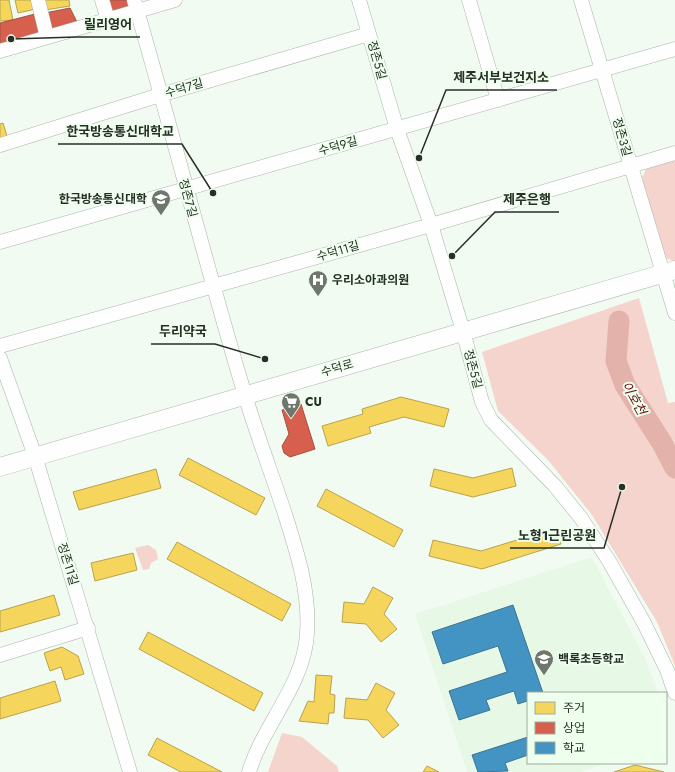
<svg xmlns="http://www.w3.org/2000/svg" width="675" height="772" font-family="Jost,'Noto Sans KR',sans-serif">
	<rect width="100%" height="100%" fill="#f2fbf2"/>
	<path fill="#e7f9e6" d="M 592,557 L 646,660 L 658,693 L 528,693 L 528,763 L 607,763 L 581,772 L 467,772 L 415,614 Z"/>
	<path fill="#f5d4cd" d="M 675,160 L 675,262 L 666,258 L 642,178 L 646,169 Z
		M 639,298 L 668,403 L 675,402 L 675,666 L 657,622 L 592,515 L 548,460 L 498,411 L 482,352 Z
		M 148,545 L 156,550 L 158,559 L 151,563 L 149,569 L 143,570 L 135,548 Z
		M 282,733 L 302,737 L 337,766 L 339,772 L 268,772 Z"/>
	<path fill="#f6d55c" stroke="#b8a34c" d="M 0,0 L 9,0 L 13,20 L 0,21 Z
		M 15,0 L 33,0 L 36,9 L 18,13 Z
		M 42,0 L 69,0 L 70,6 L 45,10 Z
		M 3,123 L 8,139 L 0,141 L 0,124 Z
		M 401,397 L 449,409 L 444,427 L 404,417 L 369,427 L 371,433 L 328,446 L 322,426 L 363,414 L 362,409 Z
		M 188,458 L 265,498 L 256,515 L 179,475 Z
		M 512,468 L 516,486 L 473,497 L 430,486 L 434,469 L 473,478 Z
		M 156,469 L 161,488 L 79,510 L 73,492 Z
		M 326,489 L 403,530 L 394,547 L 317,506 Z
		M 556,528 L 561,544 L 482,569 L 429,556 L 433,540 L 481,551 Z
		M 177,542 L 291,604 L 282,621 L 167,559 Z
		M 133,553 L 137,570 L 95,581 L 91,563 Z
		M 373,587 L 393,598 L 384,614 L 397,629 L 381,642 L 366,624 L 342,622 L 344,602 L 364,604 Z
		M 54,595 L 60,615 L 0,632 L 0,611 Z
		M 148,632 L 263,693 L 254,711 L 139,649 Z
		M 62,647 L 78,656 L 84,674 L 65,680 L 61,667 L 50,671 L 44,653 Z
		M 316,675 L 332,676 L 330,694 L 335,695 L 334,713 L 329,713 L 328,724 L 299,721 L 308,701 L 314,702 Z
		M 55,681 L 61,701 L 0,719 L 0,698 Z
		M 376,683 L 395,693 L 386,710 L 399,725 L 383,738 L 368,720 L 344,718 L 346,698 L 367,700 Z
		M 157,738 L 222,772 L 181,772 L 148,755 Z
		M 635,765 L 664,772 L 614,772 Z
		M 427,766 L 439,772 L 423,772 Z"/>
	<path fill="#d6604d" stroke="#a25142" d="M 105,0 L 131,0 L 134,9 L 110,17 Z
		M 70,8 L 78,24 L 49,34 L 45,13 Z
		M 35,14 L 41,36 L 0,48 L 0,23 Z
		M 301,404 L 315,449 L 290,457 L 284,453 L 282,446 L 289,434 L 282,410 Z"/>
	<path fill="#4393c3" stroke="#3b7594" d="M 513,605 L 543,693 L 528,693 L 528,705 L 527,701 L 518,704 L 514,691 L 486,700 L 490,710 L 459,720 L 449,691 L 507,672 L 498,646 L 443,664 L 432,632 Z
		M 528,737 L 528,755 L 505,763 L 508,771 L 478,772 L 472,755 Z"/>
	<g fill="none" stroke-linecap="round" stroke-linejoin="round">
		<path stroke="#e3b2ab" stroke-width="21" d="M 619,321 L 616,361 L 625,385 L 662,443 L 675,468"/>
		<g stroke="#abb2aa" stroke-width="15">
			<path id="minor" d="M 38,0 L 47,37
				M 102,0 L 108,20
				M 134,0 C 172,130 205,262 244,392 C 256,432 271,472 284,511 C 297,552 310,591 307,634 C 304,685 263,725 249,772
				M 359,0 L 397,129 L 431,225 L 463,331 L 482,402 L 491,420 L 555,486 L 581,518 L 609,561 L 644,623 L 667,670 L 675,693
				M 469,0 L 498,100
				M 581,0 L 675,313
				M 0,51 L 175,0
				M 0,145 L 160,95 L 369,34
				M 0,242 L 675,49
				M 0,346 L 431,225 L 675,153
				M 0,358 L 35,456 L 130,772
				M 0,655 L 88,628"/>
		</g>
		<g stroke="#abb2aa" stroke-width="19">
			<path id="major" d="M 0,467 L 675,270"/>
		</g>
		<use href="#minor" stroke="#fdfefd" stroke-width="14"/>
		<use href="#major" stroke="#fdfefd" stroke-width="18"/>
	</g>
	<defs>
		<g id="school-pin" transform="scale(1)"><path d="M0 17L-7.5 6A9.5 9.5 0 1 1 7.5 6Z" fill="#6e766e" stroke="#efe"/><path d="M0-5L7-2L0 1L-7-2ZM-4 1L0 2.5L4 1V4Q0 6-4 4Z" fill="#fff"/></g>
		<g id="hospital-pin" transform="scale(1)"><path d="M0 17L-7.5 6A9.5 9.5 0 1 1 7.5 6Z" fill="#6e766e" stroke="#efe"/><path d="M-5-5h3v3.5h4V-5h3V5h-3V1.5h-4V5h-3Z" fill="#fff"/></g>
		<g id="supermarket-pin" transform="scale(1)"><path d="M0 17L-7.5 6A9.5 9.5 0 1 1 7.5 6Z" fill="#6e766e" stroke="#efe"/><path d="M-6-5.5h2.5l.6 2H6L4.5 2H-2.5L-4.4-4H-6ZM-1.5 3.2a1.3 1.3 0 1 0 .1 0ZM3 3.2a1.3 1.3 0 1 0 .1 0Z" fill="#fff"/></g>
	</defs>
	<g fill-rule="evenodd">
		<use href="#school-pin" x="161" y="199"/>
		<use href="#hospital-pin" x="318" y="280"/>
		<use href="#supermarket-pin" x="291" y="402"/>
		<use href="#school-pin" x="544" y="659"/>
	</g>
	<g text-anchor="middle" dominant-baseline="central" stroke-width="4" stroke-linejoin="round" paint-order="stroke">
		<g font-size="12" fill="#272f27" stroke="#efe">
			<text transform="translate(377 60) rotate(74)">정존5길</text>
			<text transform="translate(184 88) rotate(-16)">수덕7길</text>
			<text transform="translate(622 137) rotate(74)">정존3길</text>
			<text transform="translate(338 146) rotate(-16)">수덕9길</text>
			<text transform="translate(188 198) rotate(75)">정존7길</text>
			<text transform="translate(338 251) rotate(-16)">수덕11길</text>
			<text transform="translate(337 368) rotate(-16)">수덕로</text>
			<text transform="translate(473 369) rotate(75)">정존5길</text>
			<text transform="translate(68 564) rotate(73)">정존11길</text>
		</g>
		<g font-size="12" font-weight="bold" fill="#272f27" stroke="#efe" text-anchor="start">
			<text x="147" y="199" text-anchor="end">한국방송통신대학</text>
			<text x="332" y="280">우리소아과의원</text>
			<text x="305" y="402">CU</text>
			<text x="558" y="659">백록초등학교</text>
		</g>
		<g font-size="13" font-style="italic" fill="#671014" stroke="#efe">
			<text transform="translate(634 398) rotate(61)">이호천</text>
		</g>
	</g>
	<path fill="none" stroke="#272f27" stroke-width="1.5" d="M11 39L76 37H140M419 158L446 90H557M213 193L182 144H58M452 256L495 212H559M265 359L215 344H151M622 487L604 548H510"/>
	<g fill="#272f27" stroke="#efe" stroke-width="1.5">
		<circle cx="11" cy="39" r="4"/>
		<circle cx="419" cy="158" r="4"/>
		<circle cx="213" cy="193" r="4"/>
		<circle cx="452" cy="256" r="4"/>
		<circle cx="265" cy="359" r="4"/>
		<circle cx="622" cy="487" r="4"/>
	</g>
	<g font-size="13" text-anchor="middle" font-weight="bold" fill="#272f27" stroke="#efe" stroke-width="4" stroke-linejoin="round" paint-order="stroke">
		<text x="108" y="29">릴리영어</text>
		<text x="501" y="82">제주서부보건지소</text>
		<text x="120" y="136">한국방송통신대학교</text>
		<text x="527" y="204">제주은행</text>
		<text x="183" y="336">두리약국</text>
		<text x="557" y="540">노형1근린공원</text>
	</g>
	<rect x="527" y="692" width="140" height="72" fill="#eeffee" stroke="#9eac9e"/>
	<rect x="535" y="702" width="20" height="12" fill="#f6d55c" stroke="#9eac9e"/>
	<text x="563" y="712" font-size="12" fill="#272f27">주거</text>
	<rect x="535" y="722" width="20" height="12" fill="#d6604d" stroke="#9eac9e"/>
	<text x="563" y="732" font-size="12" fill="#272f27">상업</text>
	<rect x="535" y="742" width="20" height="12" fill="#4393c3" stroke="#9eac9e"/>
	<text x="563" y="752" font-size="12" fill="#272f27">학교</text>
</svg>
